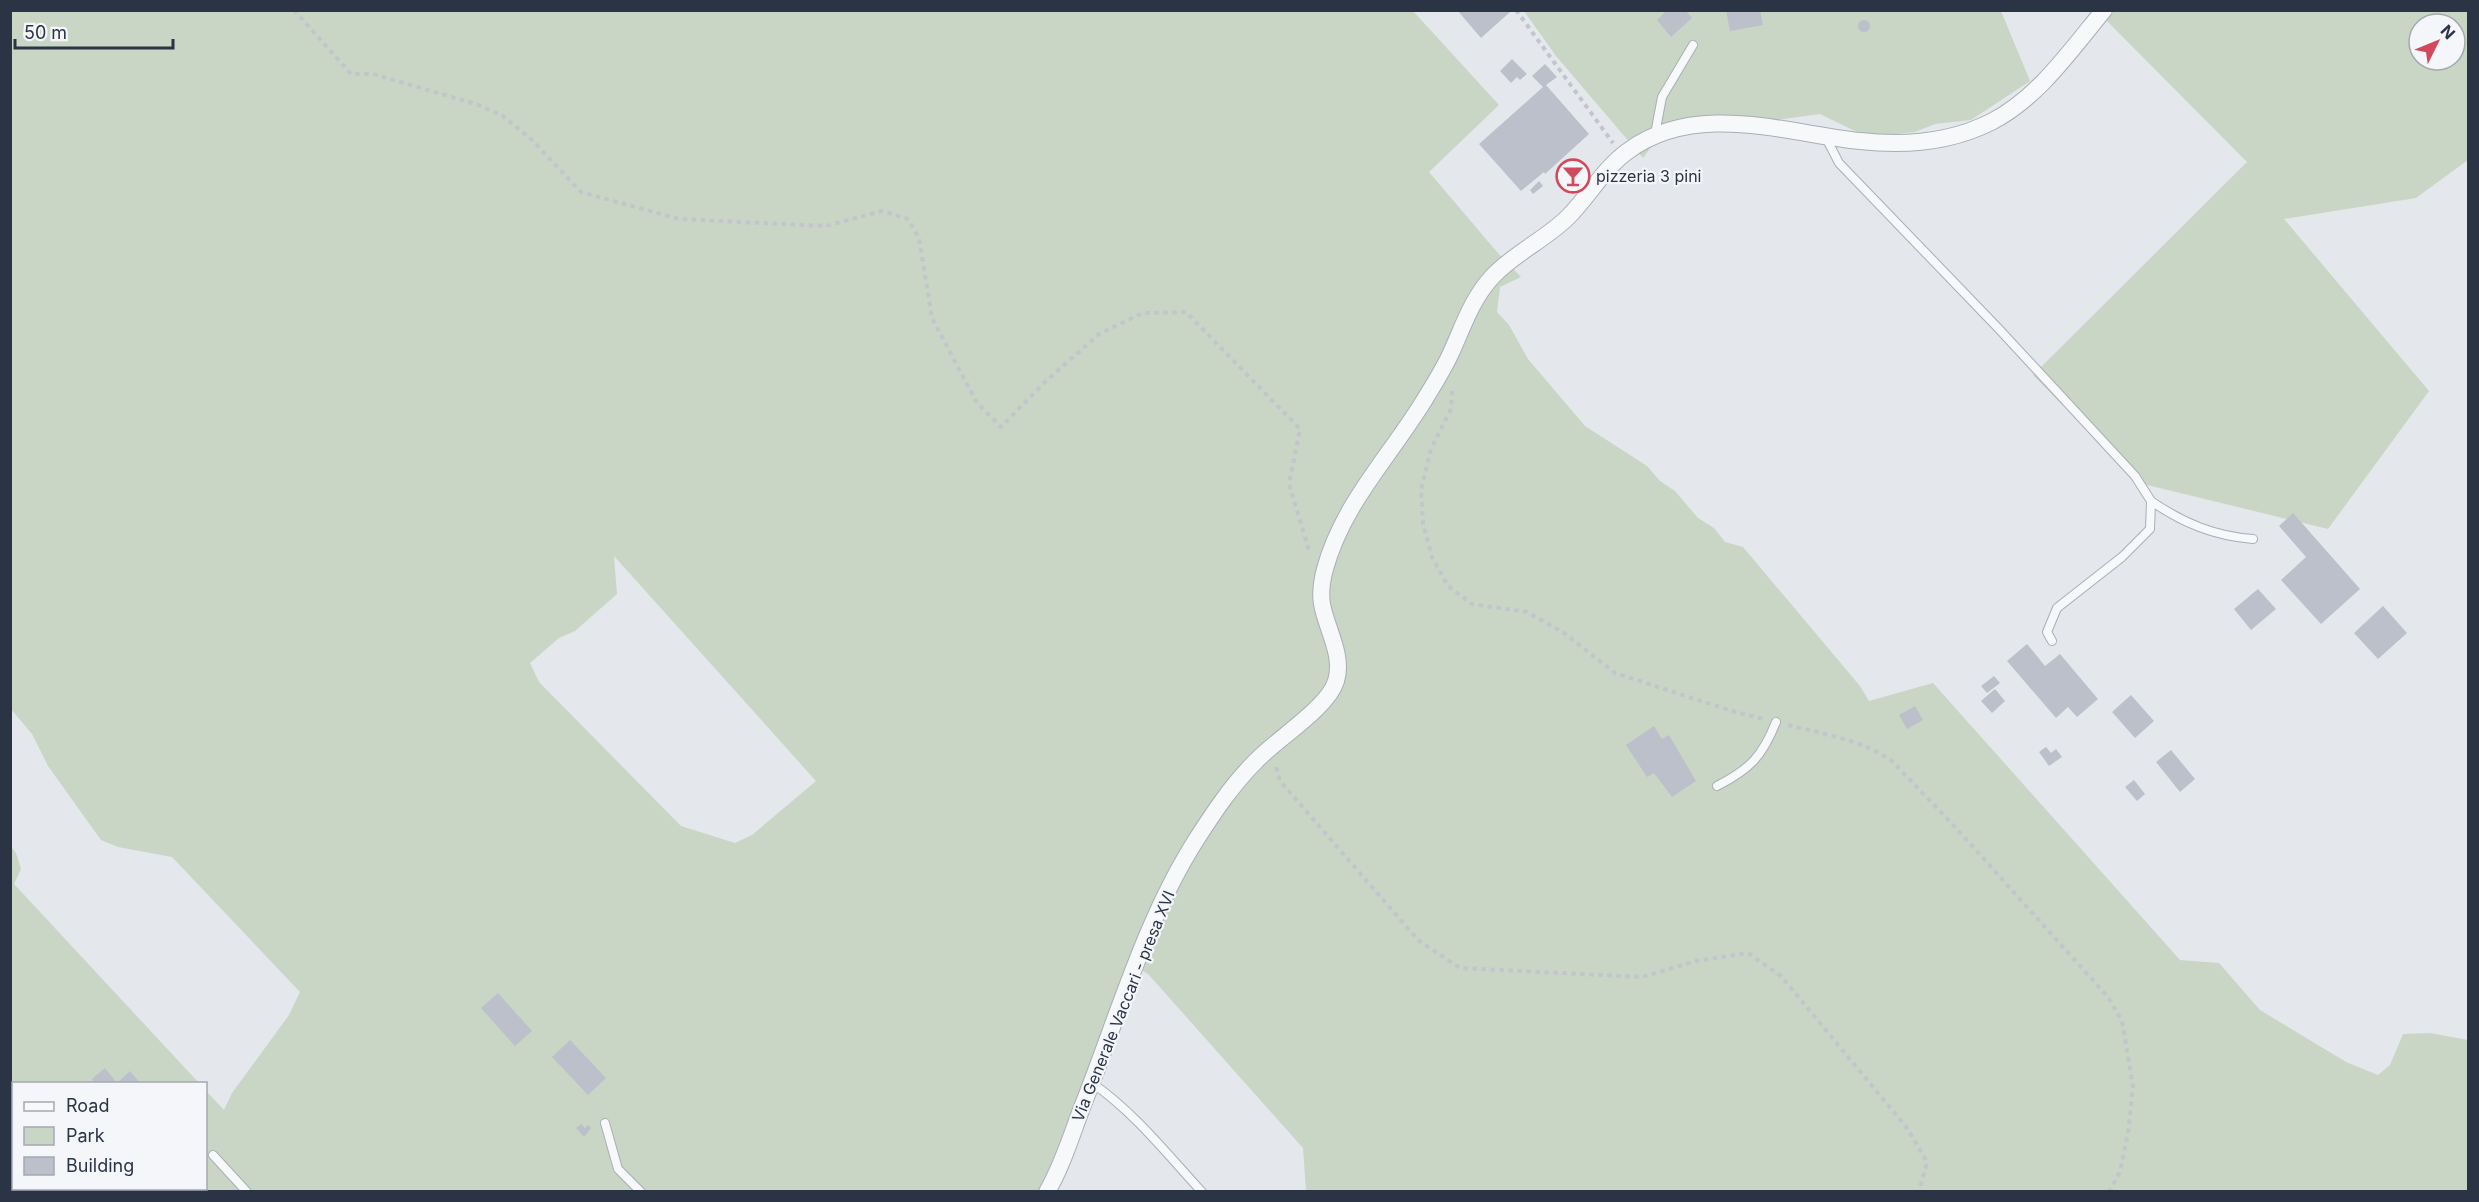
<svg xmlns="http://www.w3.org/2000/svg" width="2479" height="1202" font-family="Inter,sans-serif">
	<rect width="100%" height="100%" fill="#e4e7ec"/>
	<path fill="#c9d6c5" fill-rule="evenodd" d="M 11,11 L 1413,11 L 1499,105 L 1429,172 L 1497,252 L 1521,277 L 1500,287 L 1497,312 L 1509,325 L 1528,359 L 1585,426 L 1647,466 L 1660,481 L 1675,491 L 1698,518 L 1714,528 L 1725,542 L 1743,547 L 1860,686 L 1869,701 L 1933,683 L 2180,960 L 2219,963 L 2260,1010 L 2346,1062 L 2378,1075 L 2390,1065 L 2403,1034 L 2430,1033 L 2468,1040 L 2468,1191 L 1306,1191 L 1303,1148 L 1149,975 L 1130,962 L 1081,1095 L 1041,1191 L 11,1191 L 10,845 L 16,853 L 21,869 L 14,884 L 199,1083 L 14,1084 L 14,1188 L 206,1188 L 206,1091 L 224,1110 L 232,1093 L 289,1015 L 300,992 L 172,857 L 118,847 L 101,840 L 48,766 L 32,734 L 11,709 ZM 614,556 L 816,781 L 752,835 L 735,843 L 681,826 L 539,682 L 530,663 L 559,638 L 575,631 L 617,594 Z
		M 1524,11 L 2001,11 L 2030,81 L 1971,120 L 1935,124 L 1915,132 L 1879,136 L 1859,133 L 1820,114 L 1659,136 L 1643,158 L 1556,56 Z
		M 2114,11 L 2468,11 L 2468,160 L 2416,198 L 2284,219 L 2429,391 L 2328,529 L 2139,483 L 2033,375 L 2247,162 L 2106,20 ZM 2419,24 L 2455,24 L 2455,60 L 2419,60 Z"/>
	<path fill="#bbc0ca" d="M 1457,10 L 1508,10 L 1510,12 L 1481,38 Z
		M 1667,10 L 1685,10 L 1692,18 L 1671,37 L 1657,20 Z
		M 1726,10 L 1760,10 L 1763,25 L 1730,31 Z
		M1858 26a6 6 0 1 1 12 0a6 6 0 1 1-12 0Z
		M 1512,59 L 1527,74 L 1520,80 L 1517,77 L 1511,83 L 1500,71 Z
		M 1545,64 L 1557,77 L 1546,85 L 1589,134 L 1545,174 L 1544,172 L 1521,191 L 1479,144 L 1543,87 L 1532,76 Z
		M 1539,181 L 1543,186 L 1533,194 L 1530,190 Z
		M 2293,513 L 2360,589 L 2321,624 L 2281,580 L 2306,557 L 2279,526 Z
		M 2258,589 L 2276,609 L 2251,630 L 2234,609 Z
		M 2383,606 L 2407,633 L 2378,659 L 2354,633 Z
		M 2027,644 L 2045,666 L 2060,654 L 2098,699 L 2077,717 L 2068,707 L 2056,718 L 2007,661 Z
		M 1994,676 L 2000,683 L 1987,693 L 1981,686 Z
		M 1995,689 L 2005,701 L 1992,713 L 1981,701 Z
		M 2131,695 L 2154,721 L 2135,738 L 2112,712 Z
		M 1915,706 L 1923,720 L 1907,729 L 1899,715 Z
		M 1654,726 L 1662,739 L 1669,735 L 1696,781 L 1672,797 L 1654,773 L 1647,777 L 1626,745 Z
		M 2046,747 L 2051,753 L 2056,749 L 2062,757 L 2049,766 L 2039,752 Z
		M 2171,750 L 2195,779 L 2180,792 L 2156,762 Z
		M 2134,780 L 2145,794 L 2137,801 L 2125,787 Z
		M 498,993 L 532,1031 L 515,1046 L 481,1008 Z
		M 570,1040 L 606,1078 L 588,1095 L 552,1057 Z
		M 105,1068 L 117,1083 L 130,1071 L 141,1084 L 95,1084 L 92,1079 Z
		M 581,1124 L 585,1128 L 588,1125 L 591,1128 L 584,1137 L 576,1128 Z"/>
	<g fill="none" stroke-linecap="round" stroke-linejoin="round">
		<g stroke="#a9aeb7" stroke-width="10">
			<path id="lane" d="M 1655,134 L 1662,97 L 1693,45
				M 1825,136 L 1839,163 L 1998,328 L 2135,476 L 2151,501 L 2150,529 L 2122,557 L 2057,608 L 2047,632 L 2052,641
				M 2151,501 C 2183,523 2214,536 2253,539
				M 1717,786 C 1750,769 1762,757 1776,722
				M 1092,1083 C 1134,1112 1167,1154 1202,1192
				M 605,1123 L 618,1169 L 641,1192
				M 213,1155 L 247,1192"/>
		</g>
		<g stroke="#a9aeb7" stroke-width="18">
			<path id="street" d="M 1047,1192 C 1062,1166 1071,1137 1081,1110 C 1117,1020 1144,922 1196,840 C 1214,812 1232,785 1255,762 C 1275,740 1328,708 1336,681 C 1344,655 1326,628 1322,604 C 1320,592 1322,580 1325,569 C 1343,502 1394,452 1428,394 C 1436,381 1444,368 1450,355 C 1463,327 1471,300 1492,277 C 1514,253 1545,240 1568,217 C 1589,196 1604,168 1628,151 C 1696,101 1785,133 1860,141 C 1904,146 1951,142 1991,122 C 2037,99 2071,50 2104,10"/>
		</g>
		<path stroke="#c2c5cb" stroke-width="4" stroke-dasharray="4.5 4.5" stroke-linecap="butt" d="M 294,10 L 351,74 L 373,74 L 476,104 L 503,116 L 532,140 L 581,192 L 679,219 L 826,226 L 882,211 L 908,219 L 919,238 L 932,318 L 977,403 L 1001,427 L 1045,382 L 1099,334 L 1143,313 L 1186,312 L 1300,429 L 1289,484 L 1310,554
			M 1516,10 L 1613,143
			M 1452,391 L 1451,409 L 1431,449 L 1421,490 L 1423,523 L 1432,557 L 1448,586 L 1472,604 L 1527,612 L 1564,633 L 1615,673 L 1732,711 L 1763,719
			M 1788,725 C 1820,733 1865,741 1892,761 L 1956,828 L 2108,997 L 2122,1021 L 2133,1087 L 2128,1133 L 2120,1172 L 2109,1192
			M 1276,767 L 1280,781 L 1418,940 L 1460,968 L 1642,977 L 1696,961 L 1748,953 L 1781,976 L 1907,1128 L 1927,1162 L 1919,1192"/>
		<use href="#lane" stroke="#f7f8fa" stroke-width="8"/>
		<use href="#street" stroke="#f7f8fa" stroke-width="16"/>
	</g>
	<defs>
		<g id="bar-ring" transform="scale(1.725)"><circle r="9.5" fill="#f4f6f9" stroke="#d1495b" stroke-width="1.5"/><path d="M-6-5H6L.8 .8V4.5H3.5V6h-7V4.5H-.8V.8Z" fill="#d1495b"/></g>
	</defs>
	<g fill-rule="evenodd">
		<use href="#bar-ring" x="1573" y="176"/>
	</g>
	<g text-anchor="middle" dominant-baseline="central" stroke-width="4.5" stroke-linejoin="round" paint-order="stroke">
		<g font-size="16" fill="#2b3445" stroke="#f4f6f9" text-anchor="start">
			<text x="1596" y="176">pizzeria 3 pini</text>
		</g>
		<g font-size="16" fill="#2b3445" stroke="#f4f6f9">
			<text transform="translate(1123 1006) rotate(-68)">Via Generale Vaccari - presa XVI</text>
		</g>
	</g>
	<rect width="2479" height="1202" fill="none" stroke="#2b3445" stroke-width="24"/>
	<rect x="12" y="1082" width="195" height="108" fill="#f4f6f9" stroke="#a4a8b1" stroke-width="1.5"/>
	<rect x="24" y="1102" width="30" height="9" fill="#f7f8fa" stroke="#a4a8b1" stroke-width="1.5"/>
	<text x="66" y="1112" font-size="18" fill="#2b3445">Road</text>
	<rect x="24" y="1127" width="30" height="18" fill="#c9d6c5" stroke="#a4a8b1" stroke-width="1.5"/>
	<text x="66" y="1142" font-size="18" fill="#2b3445">Park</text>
	<rect x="24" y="1157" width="30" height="18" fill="#bbc0ca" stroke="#a4a8b1" stroke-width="1.5"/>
	<text x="66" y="1172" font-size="18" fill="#2b3445">Building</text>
	<g transform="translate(2437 42) rotate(47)"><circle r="28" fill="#f4f6f9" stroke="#a4a8b1" stroke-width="1.5"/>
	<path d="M0-4.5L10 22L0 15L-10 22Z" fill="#d1495b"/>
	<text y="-9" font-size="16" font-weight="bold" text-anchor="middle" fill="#2b3445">N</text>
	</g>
	<path d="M15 39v9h158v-9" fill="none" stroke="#2b3445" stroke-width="3"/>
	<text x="24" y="39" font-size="18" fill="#2b3445" stroke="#f4f6f9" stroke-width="4.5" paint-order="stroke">50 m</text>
</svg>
